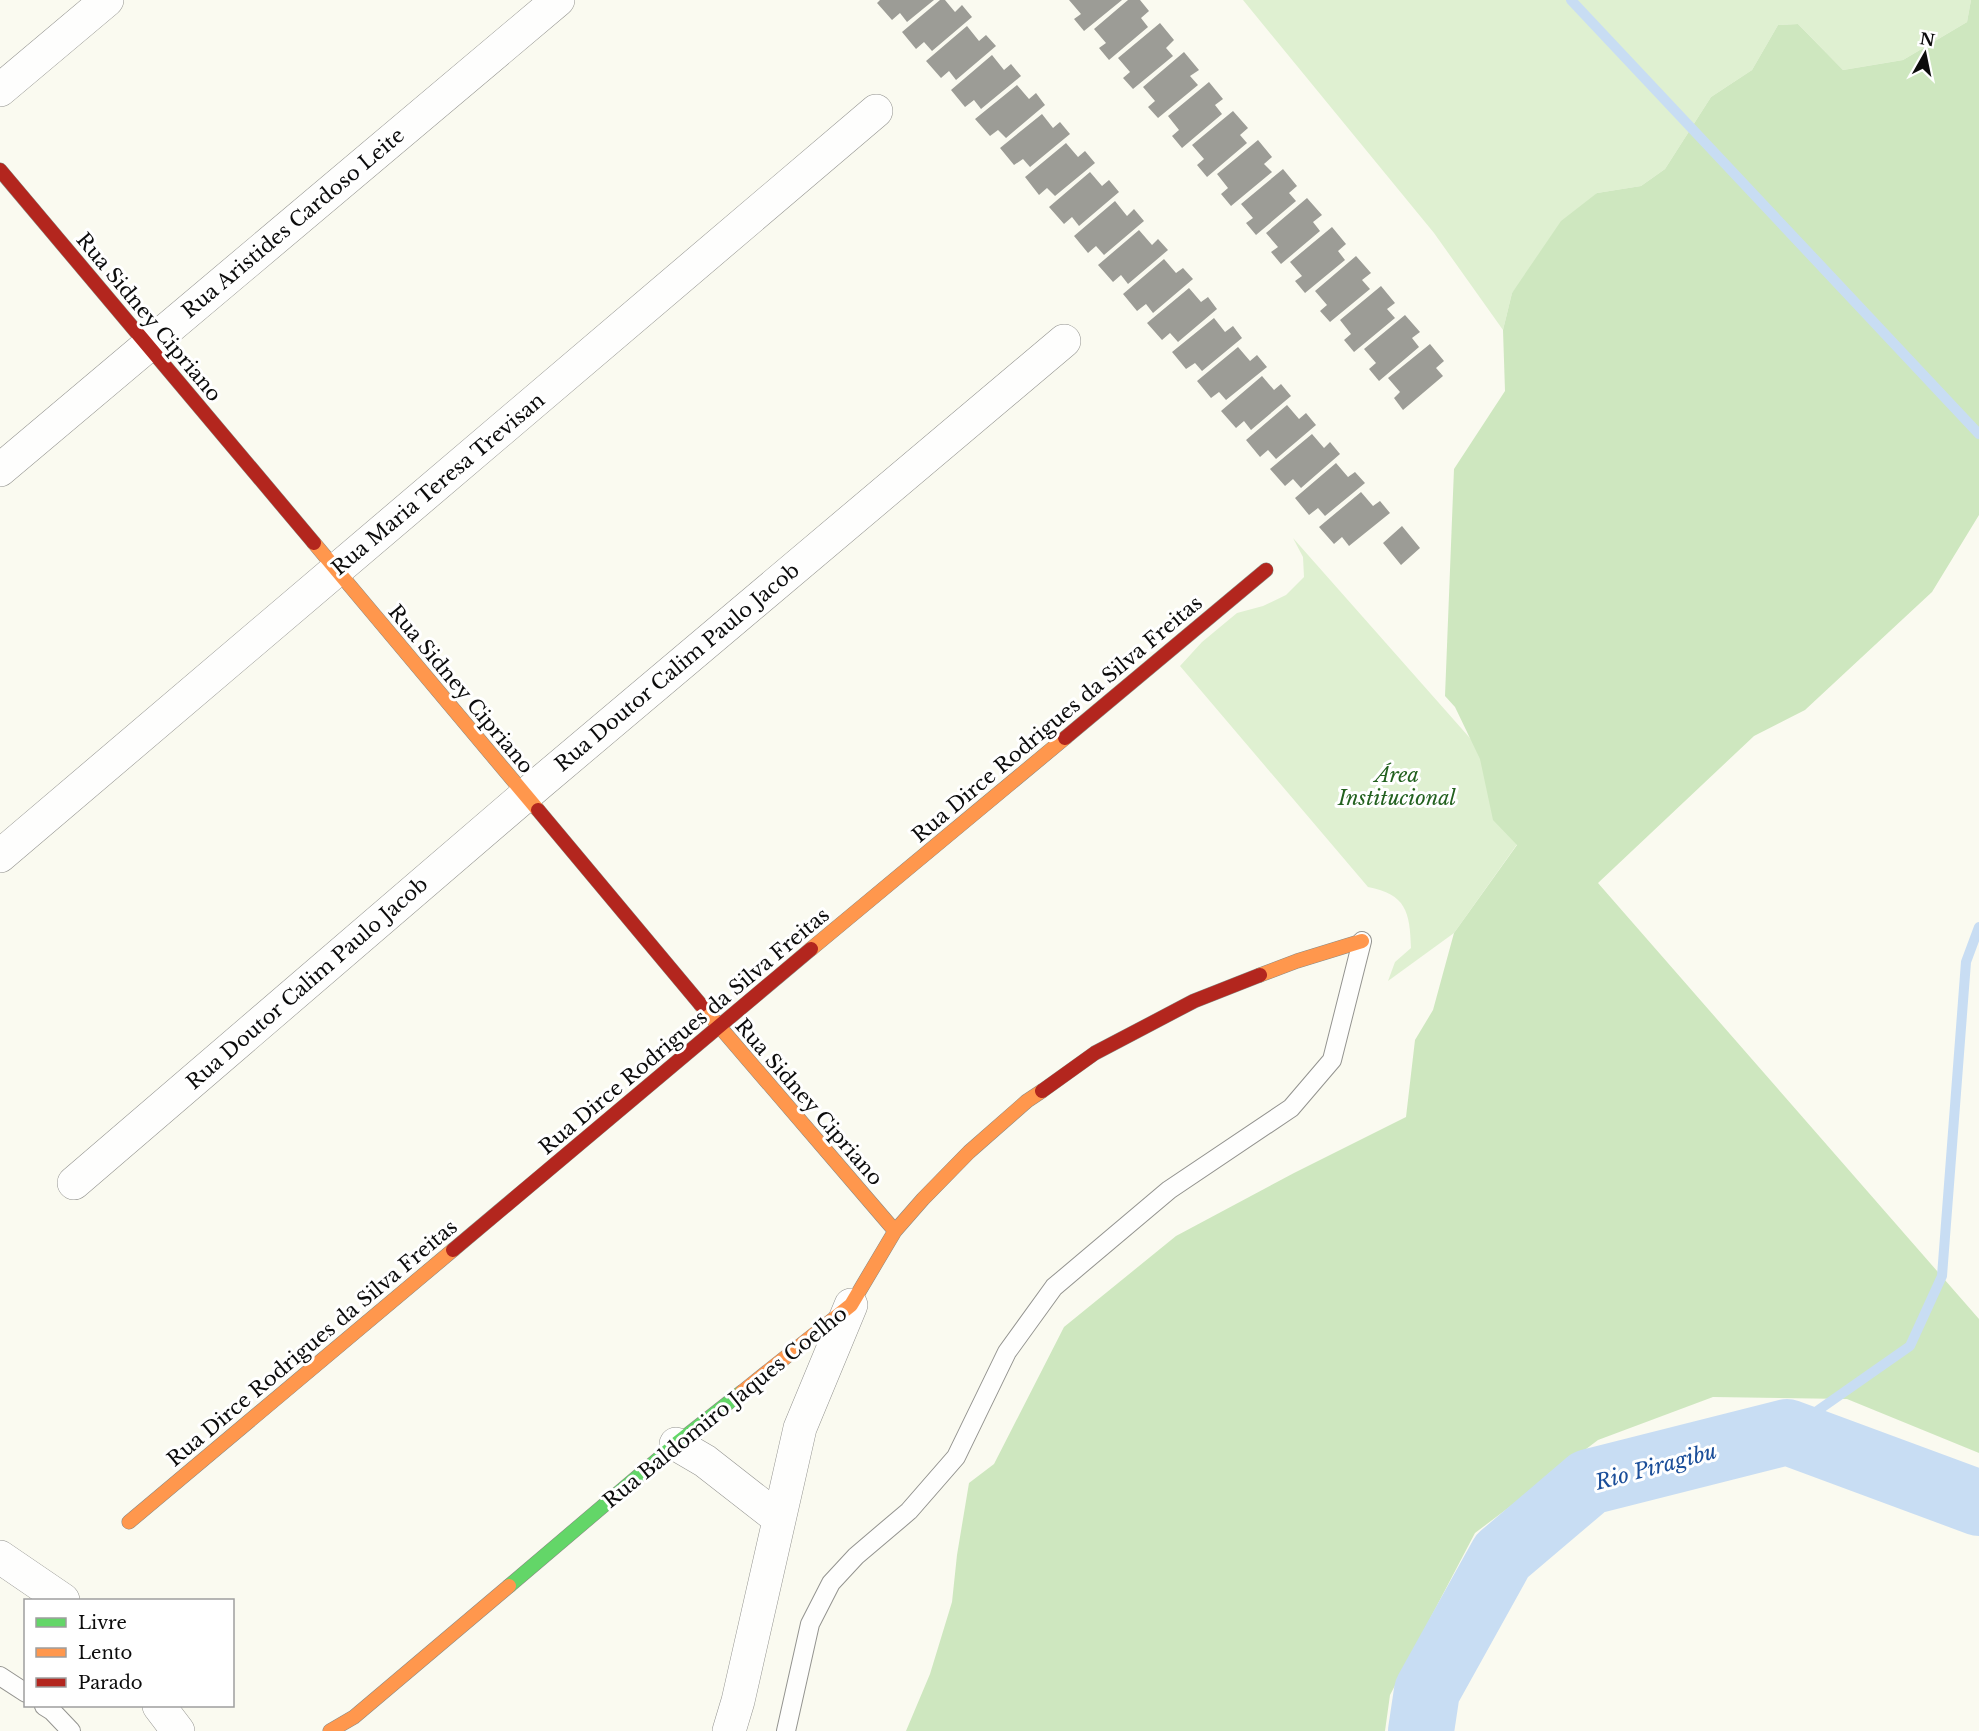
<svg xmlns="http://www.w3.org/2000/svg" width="1979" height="1731" font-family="'Libre Baskerville',serif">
	<rect width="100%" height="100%" fill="#fafaf0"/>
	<path fill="#dff0d1" d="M 1243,0 L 1971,0 L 1967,22 L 1903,60 L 1843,70 L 1798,24 L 1778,25 L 1752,70 L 1711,97 L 1665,169 L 1641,186 L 1597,193 L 1512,293 L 1503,330 L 1434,233 Z
		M 1293,538 L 1538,815 L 1454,933 L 1388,981 L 1395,962 L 1411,948 C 1410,912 1406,894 1368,887 L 1180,666 L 1202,642 L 1237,613 L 1263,606 L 1286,595 L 1304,577 L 1303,557 Z"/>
	<path fill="#cee7bf" d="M 1971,0 L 1979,0 L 1979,515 L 1932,592 L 1805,710 L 1754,736 L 1598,883 L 1979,1319 L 1979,1453 L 1847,1399 L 1713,1397 L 1598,1440 L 1475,1533 L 1390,1695 L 1385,1731 L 906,1731 L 930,1674 L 952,1602 L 957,1555 L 969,1483 L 994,1464 L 1064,1327 L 1176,1236 L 1294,1173 L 1406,1117 L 1415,1040 L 1433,1010 L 1454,933 L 1517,845 L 1493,820 L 1480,759 L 1455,707 L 1445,696 L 1454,469 L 1505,391 L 1503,330 L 1512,293 L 1561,221 L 1597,193 L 1641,186 L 1665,169 L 1711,97 L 1752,70 L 1778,25 L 1798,24 L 1843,70 L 1903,60 L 1967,22 Z"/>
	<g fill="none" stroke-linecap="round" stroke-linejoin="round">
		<path stroke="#c8ddf3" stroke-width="10" d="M 1571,0 L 1979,434
			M 1787,1432 L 1910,1346 L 1942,1276 L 1966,962 L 1979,927"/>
		<path stroke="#c8ddf3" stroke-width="66" d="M 1421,1731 L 1427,1691 L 1502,1556 L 1589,1482 L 1787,1432 L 1979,1503"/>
	</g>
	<path fill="#9c9c96" d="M 880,0 L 934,0 L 907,22 L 900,13 L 892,20 L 877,3 Z
		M 940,0 L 945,0 L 955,12 L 962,5 L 972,17 L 932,51 L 924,42 L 916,49 L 902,32 Z
		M 1069,0 L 1122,0 L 1084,31 L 1074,19 L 1081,14 Z
		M 1128,0 L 1140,0 L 1149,11 L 1141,18 L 1148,27 L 1109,60 L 1099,48 L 1106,43 L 1094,29 Z
		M 1160,23 L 1174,40 L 1166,48 L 1173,56 L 1133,89 L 1123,78 L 1130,72 L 1118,58 Z
		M 967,26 L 979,41 L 986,35 L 996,46 L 956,80 L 949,71 L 941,78 L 926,61 Z
		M 1184,52 L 1199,70 L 1190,76 L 1198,85 L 1158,118 L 1148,107 L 1155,101 L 1143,87 Z
		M 992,55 L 1004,70 L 1011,64 L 1021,76 L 981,109 L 974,100 L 965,107 L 951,90 Z
		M 1209,82 L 1223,99 L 1215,105 L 1222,114 L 1182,148 L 1172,136 L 1179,130 L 1168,116 Z
		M 1017,85 L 1029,99 L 1036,93 L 1045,105 L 1006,138 L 998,130 L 990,136 L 975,119 Z
		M 1233,111 L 1248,128 L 1240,135 L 1247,143 L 1207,177 L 1197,165 L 1204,159 L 1192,145 Z
		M 1042,114 L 1053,128 L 1060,122 L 1070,134 L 1030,167 L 1023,159 L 1014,165 L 1000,148 Z
		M 1258,140 L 1272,157 L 1264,164 L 1272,172 L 1231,206 L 1221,194 L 1228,188 L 1217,174 Z
		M 1066,143 L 1078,157 L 1085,151 L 1095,163 L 1055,196 L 1047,188 L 1039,195 L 1025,177 Z
		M 1283,169 L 1297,186 L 1289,193 L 1296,201 L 1256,235 L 1246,223 L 1253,218 L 1241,204 Z
		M 1090,172 L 1102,186 L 1109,180 L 1119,192 L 1079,226 L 1072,217 L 1064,224 L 1049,207 Z
		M 1307,198 L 1322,215 L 1313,222 L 1320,231 L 1281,264 L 1271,252 L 1278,247 L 1266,233 Z
		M 1115,201 L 1127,216 L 1134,209 L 1144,221 L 1104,255 L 1096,246 L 1088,253 L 1074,236 Z
		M 1332,227 L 1346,244 L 1338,251 L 1345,260 L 1305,293 L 1295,281 L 1302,276 L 1290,262 Z
		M 1139,230 L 1152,245 L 1158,239 L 1168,250 L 1128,284 L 1121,275 L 1113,282 L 1098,265 Z
		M 1356,256 L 1371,273 L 1362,280 L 1370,289 L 1330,322 L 1320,311 L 1327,305 L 1315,291 Z
		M 1164,259 L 1176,273 L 1183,268 L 1193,279 L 1153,313 L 1146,304 L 1137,311 L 1123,294 Z
		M 1381,286 L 1395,303 L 1387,309 L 1395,318 L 1354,352 L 1344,340 L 1351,334 L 1340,320 Z
		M 1189,288 L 1201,302 L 1208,297 L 1217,309 L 1178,342 L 1170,333 L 1162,340 L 1147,323 Z
		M 1405,315 L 1420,332 L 1412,338 L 1419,347 L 1379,381 L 1369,369 L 1376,363 L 1364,349 Z
		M 1214,318 L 1225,332 L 1233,326 L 1242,338 L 1202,371 L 1195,363 L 1186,369 L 1172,352 Z
		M 1430,344 L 1444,361 L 1436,368 L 1443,376 L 1403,410 L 1394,398 L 1400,392 L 1388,378 Z
		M 1238,347 L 1250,361 L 1257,355 L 1267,367 L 1226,400 L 1219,392 L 1211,398 L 1197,381 Z
		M 1262,376 L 1274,390 L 1281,384 L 1291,396 L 1251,430 L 1244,421 L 1236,428 L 1221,411 Z
		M 1287,405 L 1299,419 L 1306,413 L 1316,425 L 1276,459 L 1268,450 L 1260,457 L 1246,440 Z
		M 1312,434 L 1324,448 L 1330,442 L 1340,454 L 1301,488 L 1293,479 L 1285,486 L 1270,469 Z
		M 1336,463 L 1348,477 L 1355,472 L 1365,483 L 1325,516 L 1318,508 L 1309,515 L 1295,498 Z
		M 1361,492 L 1373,506 L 1380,501 L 1390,513 L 1349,546 L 1342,537 L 1334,544 L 1319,527 Z
		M 1402,526 L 1420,548 L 1401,565 L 1383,543 Z"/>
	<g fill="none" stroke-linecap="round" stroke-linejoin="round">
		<g stroke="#93938f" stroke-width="20">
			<path id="lane" d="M 0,1676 L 26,1693
				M 44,1706 L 52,1711 L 71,1731
				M 786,1731 L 810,1624 L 831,1583 L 856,1556 L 909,1511 L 956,1457 L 1007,1352 L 1054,1287 L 1169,1190 L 1291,1108 L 1332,1060 L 1362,941"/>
		</g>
		<g stroke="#93938f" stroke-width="34">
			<path id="street" d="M 0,90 L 107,0
				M 0,470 L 558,0
				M 0,856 L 876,111
				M 74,1183 L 541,782 L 1064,341
				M 676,1444 L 705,1461 L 778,1518
				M 0,1557 L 63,1600
				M 159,1706 L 178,1731
				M 729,1731 L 738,1701 L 800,1428 L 851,1305"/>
		</g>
		<g stroke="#8a8a85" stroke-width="15">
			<path id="fast" d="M 509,1586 L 676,1444 L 742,1392"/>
		</g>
		<g stroke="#8a8a85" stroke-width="15">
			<path id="slow" d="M 314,543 L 538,810
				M 811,949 L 1065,738
				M 1260,975 L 1297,961 L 1362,941
				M 701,1005 L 895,1231
				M 742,1392 L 851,1305 L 895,1231 L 923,1199 L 969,1152 L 1027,1101 L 1042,1091
				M 129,1522 L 453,1250
				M 330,1731 L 354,1717 L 509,1586"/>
		</g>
		<g stroke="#8a8a85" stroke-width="15">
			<path id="jam" d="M 0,170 L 314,543
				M 1065,738 L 1266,570
				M 538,810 L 701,1005
				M 1042,1091 L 1095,1053 L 1194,1001 L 1260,975
				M 453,1250 L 811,949"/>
		</g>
		<use href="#lane" stroke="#fefefd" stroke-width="18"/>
		<use href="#street" stroke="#fefefd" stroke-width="33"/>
		<use href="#fast" stroke="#63d668" stroke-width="14"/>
		<use href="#slow" stroke="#ff974d" stroke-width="14"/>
		<use href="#jam" stroke="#b3261e" stroke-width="14"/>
	</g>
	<g text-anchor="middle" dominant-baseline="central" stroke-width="6" stroke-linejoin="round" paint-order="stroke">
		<g font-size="20" fill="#0c0c0c" stroke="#fff">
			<text transform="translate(293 223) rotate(-40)">Rua Aristides Cardoso Leite</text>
			<text transform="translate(149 317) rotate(50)">Rua Sidney Cipriano</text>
			<text transform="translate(438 484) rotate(-40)">Rua Maria Teresa Trevisan</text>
			<text transform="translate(677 667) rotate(-40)">Rua Doutor Calim Paulo Jacob</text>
			<text transform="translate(461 689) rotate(50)">Rua Sidney Cipriano</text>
			<text transform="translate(1057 719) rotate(-40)">Rua Dirce Rodrigues da Silva Freitas</text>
			<text transform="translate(307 983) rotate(-41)">Rua Doutor Calim Paulo Jacob</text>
			<text transform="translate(684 1031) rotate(-40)">Rua Dirce Rodrigues da Silva Freitas</text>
			<text transform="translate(809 1102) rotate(49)">Rua Sidney Cipriano</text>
			<text transform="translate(312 1343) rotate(-40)">Rua Dirce Rodrigues da Silva Freitas</text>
			<text transform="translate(725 1407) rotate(-39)">Rua Baldomiro Jaques Coelho</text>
		</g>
		<g font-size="20" font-style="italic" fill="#23611f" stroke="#fff">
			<text x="1397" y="775">Área<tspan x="1397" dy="23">Institucional</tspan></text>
		</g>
		<g font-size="21" font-style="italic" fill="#1b4e99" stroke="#fff">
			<text transform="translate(1656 1467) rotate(-15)">Rio Piragibu</text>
		</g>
	</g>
	<rect x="24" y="1599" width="210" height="108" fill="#ffffff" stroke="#9e9e9e" stroke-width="1.5"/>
	<rect x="36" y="1618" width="30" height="9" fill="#63d668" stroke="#9e9e9e" stroke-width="1.5"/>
	<text x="78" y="1629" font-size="18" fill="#0c0c0c">Livre</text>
	<rect x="36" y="1648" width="30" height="9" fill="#ff974d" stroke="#9e9e9e" stroke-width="1.5"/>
	<text x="78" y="1659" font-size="18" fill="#0c0c0c">Lento</text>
	<rect x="36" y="1678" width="30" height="9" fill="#b3261e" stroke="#9e9e9e" stroke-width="1.5"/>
	<text x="78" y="1689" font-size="18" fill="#0c0c0c">Parado</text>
	<g transform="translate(1925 54) rotate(9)" stroke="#ffffff" stroke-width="4.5" paint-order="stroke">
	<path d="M0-4.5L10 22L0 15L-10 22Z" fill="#0c0c0c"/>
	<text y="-9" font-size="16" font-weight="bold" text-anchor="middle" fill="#0c0c0c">N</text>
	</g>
</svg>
